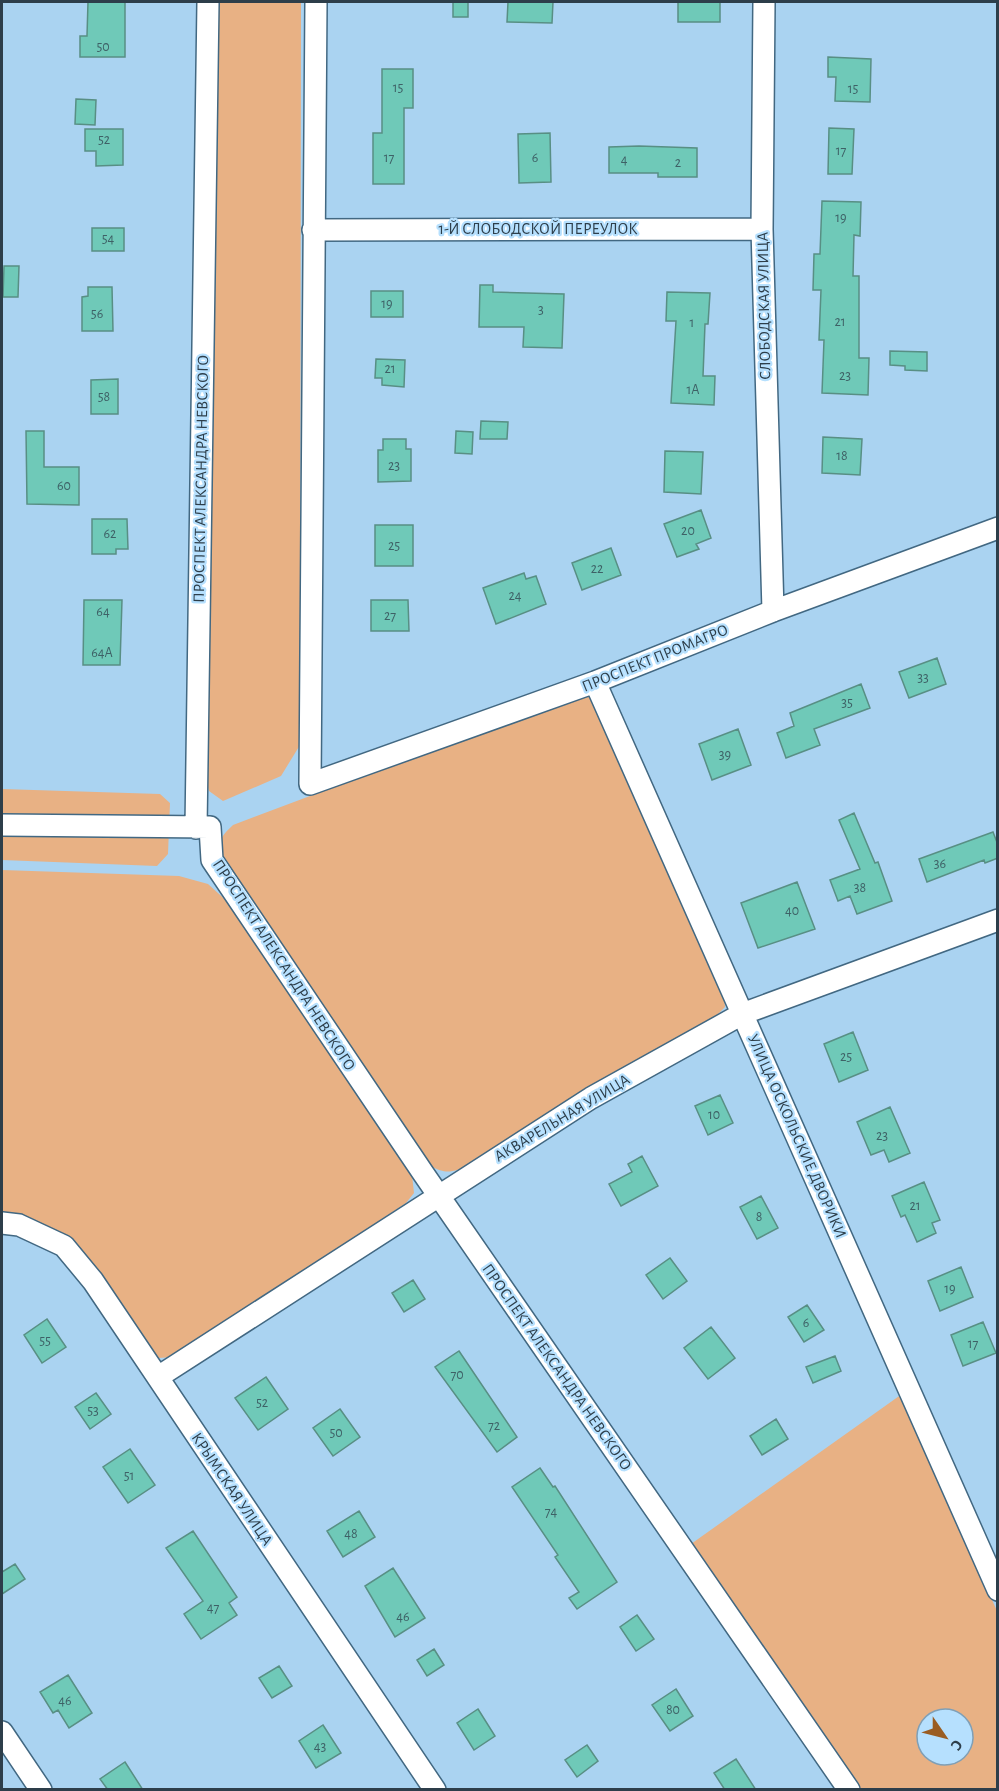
<svg xmlns="http://www.w3.org/2000/svg" width="999" height="1791" font-family="'Alegreya Sans',sans-serif">
	<rect width="100%" height="100%" fill="#aad3f1"/>
	<path fill="#e8b184" fill-rule="evenodd" d="M 215,2 L 301,2 L 300,745 L 281,776 L 223,801 L 209,791 L 205,776 Z
		M 586,695 L 596,703 L 724,992 L 725,1007 L 714,1018 L 469,1165 C 454,1172 446,1175 431,1166 L 221,861 C 217,843 220,837 233,825 L 571,698 Z
		M 2,789 L 160,794 L 170,803 L 168,854 L 157,866 L 2,860 Z
		M 2,870 L 179,876 L 208,884 L 229,903 L 412,1175 L 414,1193 L 406,1203 L 175,1357 L 158,1358 L 145,1347 L 77,1249 L 2,1214 Z
		M 902,1394 L 997,1611 L 997,1789 L 861,1789 L 691,1544 ZM 927,1719 L 963,1719 L 963,1755 L 927,1755 Z"/>
	<path fill="#6fc9b8" stroke="#588f84" stroke-width="1.5" d="M 88,2 L 125,2 L 125,57 L 80,57 L 80,36 L 87,36 Z
		M 453,2 L 468,2 L 468,17 L 453,17 Z
		M 508,2 L 553,2 L 552,23 L 507,22 Z
		M 678,2 L 720,2 L 720,22 L 678,22 Z
		M 828,57 L 871,59 L 870,102 L 835,101 L 836,77 L 828,77 Z
		M 382,69 L 413,69 L 413,108 L 404,108 L 404,184 L 373,184 L 373,133 L 382,133 Z
		M 76,99 L 96,100 L 95,125 L 75,124 Z
		M 829,128 L 854,129 L 852,174 L 828,174 Z
		M 85,129 L 123,129 L 123,165 L 96,166 L 96,151 L 85,151 Z
		M 550,133 L 551,182 L 519,183 L 518,134 Z
		M 639,146 L 697,148 L 697,177 L 658,177 L 658,173 L 609,173 L 609,147 Z
		M 822,201 L 861,202 L 860,236 L 854,235 L 853,276 L 859,276 L 859,358 L 869,358 L 868,395 L 822,393 L 824,340 L 819,340 L 821,290 L 813,290 L 814,254 L 820,254 Z
		M 92,228 L 124,228 L 124,251 L 92,251 Z
		M 4,266 L 19,266 L 18,297 L 3,297 Z
		M 480,285 L 493,285 L 493,292 L 564,294 L 562,348 L 523,347 L 524,327 L 479,327 Z
		M 88,287 L 112,287 L 113,331 L 82,331 L 82,297 L 88,296 Z
		M 371,291 L 403,291 L 403,317 L 371,317 Z
		M 667,292 L 710,293 L 708,324 L 705,324 L 703,376 L 715,376 L 714,405 L 671,403 L 676,321 L 666,321 Z
		M 890,351 L 927,352 L 927,371 L 905,370 L 905,366 L 890,365 Z
		M 376,359 L 405,360 L 404,387 L 382,385 L 382,378 L 375,378 Z
		M 118,379 L 118,414 L 91,414 L 91,380 Z
		M 481,421 L 508,422 L 507,439 L 480,439 Z
		M 26,431 L 44,431 L 44,467 L 79,467 L 79,505 L 27,504 Z
		M 456,431 L 473,432 L 472,454 L 455,453 Z
		M 823,437 L 862,439 L 860,475 L 822,473 Z
		M 383,439 L 406,439 L 406,449 L 411,449 L 411,481 L 378,482 L 378,450 L 383,450 Z
		M 665,451 L 703,452 L 701,494 L 664,492 Z
		M 701,510 L 711,538 L 696,544 L 699,549 L 677,557 L 664,524 Z
		M 92,519 L 127,519 L 128,549 L 116,549 L 116,554 L 92,554 Z
		M 375,525 L 413,525 L 413,566 L 375,566 Z
		M 611,548 L 621,575 L 582,590 L 572,563 Z
		M 524,573 L 526,579 L 536,576 L 546,604 L 496,624 L 483,588 Z
		M 84,600 L 122,600 L 120,665 L 83,665 Z
		M 371,600 L 408,600 L 409,631 L 371,631 Z
		M 937,658 L 946,684 L 909,698 L 899,672 Z
		M 861,684 L 870,708 L 814,729 L 820,745 L 786,758 L 777,733 L 794,726 L 790,713 Z
		M 738,729 L 751,765 L 712,780 L 699,744 Z
		M 854,813 L 875,863 L 878,862 L 892,901 L 857,914 L 850,896 L 838,901 L 830,880 L 860,869 L 839,820 Z
		M 993,832 L 998,845 L 998,858 L 985,863 L 984,860 L 927,882 L 919,859 Z
		M 797,882 L 815,929 L 758,948 L 741,903 Z
		M 853,1032 L 868,1070 L 839,1082 L 824,1044 Z
		M 720,1095 L 733,1123 L 708,1135 L 695,1106 Z
		M 890,1107 L 910,1153 L 889,1162 L 884,1150 L 871,1155 L 857,1122 Z
		M 642,1156 L 658,1186 L 621,1206 L 609,1184 L 632,1172 L 628,1164 Z
		M 924,1182 L 940,1220 L 932,1223 L 936,1233 L 917,1242 L 905,1215 L 901,1217 L 892,1196 Z
		M 761,1196 L 778,1228 L 757,1239 L 740,1207 Z
		M 670,1258 L 687,1281 L 663,1299 L 646,1275 Z
		M 961,1267 L 973,1297 L 940,1311 L 928,1281 Z
		M 413,1280 L 425,1299 L 404,1312 L 392,1293 Z
		M 807,1305 L 824,1330 L 804,1342 L 788,1317 Z
		M 47,1319 L 66,1347 L 42,1363 L 24,1335 Z
		M 983,1322 L 996,1353 L 963,1366 L 951,1335 Z
		M 711,1327 L 735,1358 L 708,1379 L 684,1348 Z
		M 459,1351 L 517,1437 L 497,1452 L 435,1367 Z
		M 835,1356 L 841,1371 L 813,1383 L 806,1367 Z
		M 266,1377 L 288,1409 L 258,1430 L 235,1398 Z
		M 96,1393 L 111,1414 L 90,1429 L 75,1407 Z
		M 340,1409 L 360,1437 L 333,1456 L 313,1428 Z
		M 776,1419 L 788,1439 L 762,1455 L 750,1436 Z
		M 130,1449 L 155,1485 L 128,1503 L 103,1467 Z
		M 540,1468 L 553,1487 L 555,1486 L 617,1582 L 577,1609 L 569,1598 L 579,1592 L 555,1557 L 558,1555 L 512,1487 Z
		M 359,1511 L 375,1537 L 343,1557 L 327,1531 Z
		M 193,1531 L 237,1597 L 229,1603 L 237,1615 L 201,1639 L 184,1614 L 203,1601 L 166,1548 Z
		M 15,1564 L 25,1579 L 2,1594 L 2,1572 Z
		M 393,1568 L 425,1618 L 395,1637 L 365,1586 Z
		M 637,1615 L 654,1639 L 636,1651 L 620,1627 Z
		M 434,1649 L 444,1665 L 427,1676 L 417,1660 Z
		M 279,1666 L 292,1686 L 272,1698 L 259,1678 Z
		M 68,1675 L 92,1713 L 69,1728 L 58,1710 L 53,1713 L 40,1692 Z
		M 676,1689 L 693,1716 L 670,1731 L 652,1705 Z
		M 478,1709 L 495,1736 L 474,1750 L 457,1723 Z
		M 323,1725 L 341,1753 L 316,1768 L 299,1741 Z
		M 587,1745 L 598,1761 L 577,1777 L 565,1760 Z
		M 736,1759 L 756,1790 L 725,1790 L 714,1773 Z
		M 125,1762 L 143,1790 L 108,1790 L 100,1779 Z"/>
	<g fill="none" stroke-linecap="round" stroke-linejoin="round">
		<g stroke="#426882" stroke-width="24">
			<path id="minor" d="M 316,2 L 310,784 L 595,682 L 773,611 L 998,528
				M 764,2 L 762,229 L 773,611
				M 313,230 L 762,229
				M 595,682 L 998,1590
				M 2,825 L 210,827 L 212,860 L 423,1173 L 849,1790
				M 196,828 L 208,2
				M 2,1223 L 19,1225 L 64,1246 L 93,1281 L 435,1790
				M 158,1377 L 591,1098 L 742,1014 L 998,920
				M 2,1732 L 41,1790"/>
		</g>
		<use href="#minor" stroke="#fff" stroke-width="21"/>
	</g>
	<g text-anchor="middle" dominant-baseline="central" stroke-width="4.5" stroke-linejoin="round" paint-order="stroke">
		<g font-size="14" fill="#3e6166">
			<text x="103" y="47">50</text>
			<text x="398" y="88">15</text>
			<text x="853" y="89">15</text>
			<text x="104" y="140">52</text>
			<text x="841" y="151">17</text>
			<text x="389" y="158">17</text>
			<text x="535" y="158">6</text>
			<text x="624" y="160">4</text>
			<text x="678" y="163">2</text>
			<text x="841" y="218">19</text>
			<text x="108" y="239">54</text>
			<text x="387" y="304">19</text>
			<text x="541" y="310">3</text>
			<text x="97" y="314">56</text>
			<text x="840" y="322">21</text>
			<text x="692" y="323">1</text>
			<text x="390" y="369">21</text>
			<text x="845" y="376">23</text>
			<text x="693" y="390">1А</text>
			<text x="104" y="397">58</text>
			<text x="842" y="456">18</text>
			<text x="394" y="466">23</text>
			<text x="64" y="486">60</text>
			<text x="688" y="531">20</text>
			<text x="110" y="534">62</text>
			<text x="394" y="546">25</text>
			<text x="597" y="569">22</text>
			<text x="515" y="596">24</text>
			<text x="103" y="612">64</text>
			<text x="390" y="616">27</text>
			<text x="102" y="653">64А</text>
			<text x="923" y="678">33</text>
			<text x="847" y="703">35</text>
			<text x="725" y="755">39</text>
			<text x="940" y="864">36</text>
			<text x="860" y="888">38</text>
			<text x="792" y="911">40</text>
			<text x="846" y="1057">25</text>
			<text x="714" y="1115">10</text>
			<text x="882" y="1136">23</text>
			<text x="915" y="1206">21</text>
			<text x="759" y="1217">8</text>
			<text x="950" y="1289">19</text>
			<text x="806" y="1323">6</text>
			<text x="45" y="1341">55</text>
			<text x="973" y="1344">17</text>
			<text x="457" y="1375">70</text>
			<text x="262" y="1403">52</text>
			<text x="93" y="1411">53</text>
			<text x="494" y="1426">72</text>
			<text x="336" y="1433">50</text>
			<text x="129" y="1476">51</text>
			<text x="551" y="1512">74</text>
			<text x="351" y="1534">48</text>
			<text x="213" y="1608">47</text>
			<text x="403" y="1617">46</text>
			<text x="65" y="1701">46</text>
			<text x="673" y="1710">80</text>
			<text x="320" y="1747">43</text>
		</g>
		<g font-size="16" fill="#2d3e4a" stroke="#b6e0fe">
			<text x="538" y="229">1-Й СЛОБОДСКОЙ ПЕРЕУЛОК</text>
			<text transform="translate(764 306) rotate(-91)">СЛОБОДСКАЯ УЛИЦА</text>
			<text transform="translate(201 479) rotate(-89)">ПРОСПЕКТ АЛЕКСАНДРА НЕВСКОГО</text>
			<text transform="translate(655 658) rotate(-22)">ПРОСПЕКТ ПРОМАГРО</text>
			<text transform="translate(284 965) rotate(57)">ПРОСПЕКТ АЛЕКСАНДРА НЕВСКОГО</text>
			<text transform="translate(562 1118) rotate(-31)">АКВАРЕЛЬНАЯ УЛИЦА</text>
			<text transform="translate(797 1136) rotate(66)">УЛИЦА ОСКОЛЬСКИЕ ДВОРИКИ</text>
			<text transform="translate(557 1367) rotate(55)">ПРОСПЕКТ АЛЕКСАНДРА НЕВСКОГО</text>
			<text transform="translate(232 1489) rotate(56)">КРЫМСКАЯ УЛИЦА</text>
		</g>
	</g>
	<rect width="999" height="1791" fill="none" stroke="#2d3e4a" stroke-width="6"/>
	<g transform="translate(945 1737) rotate(125)"><circle r="28" fill="#b6e0fe" stroke="#7f9fb6" stroke-width="1.5"/>
	<path d="M0-4.5L10 22L0 15L-10 22Z" fill="#9a5d22"/>
	<text y="-9" font-size="16" font-weight="bold" text-anchor="middle" fill="#2d3e4a">С</text>
	</g>
</svg>
